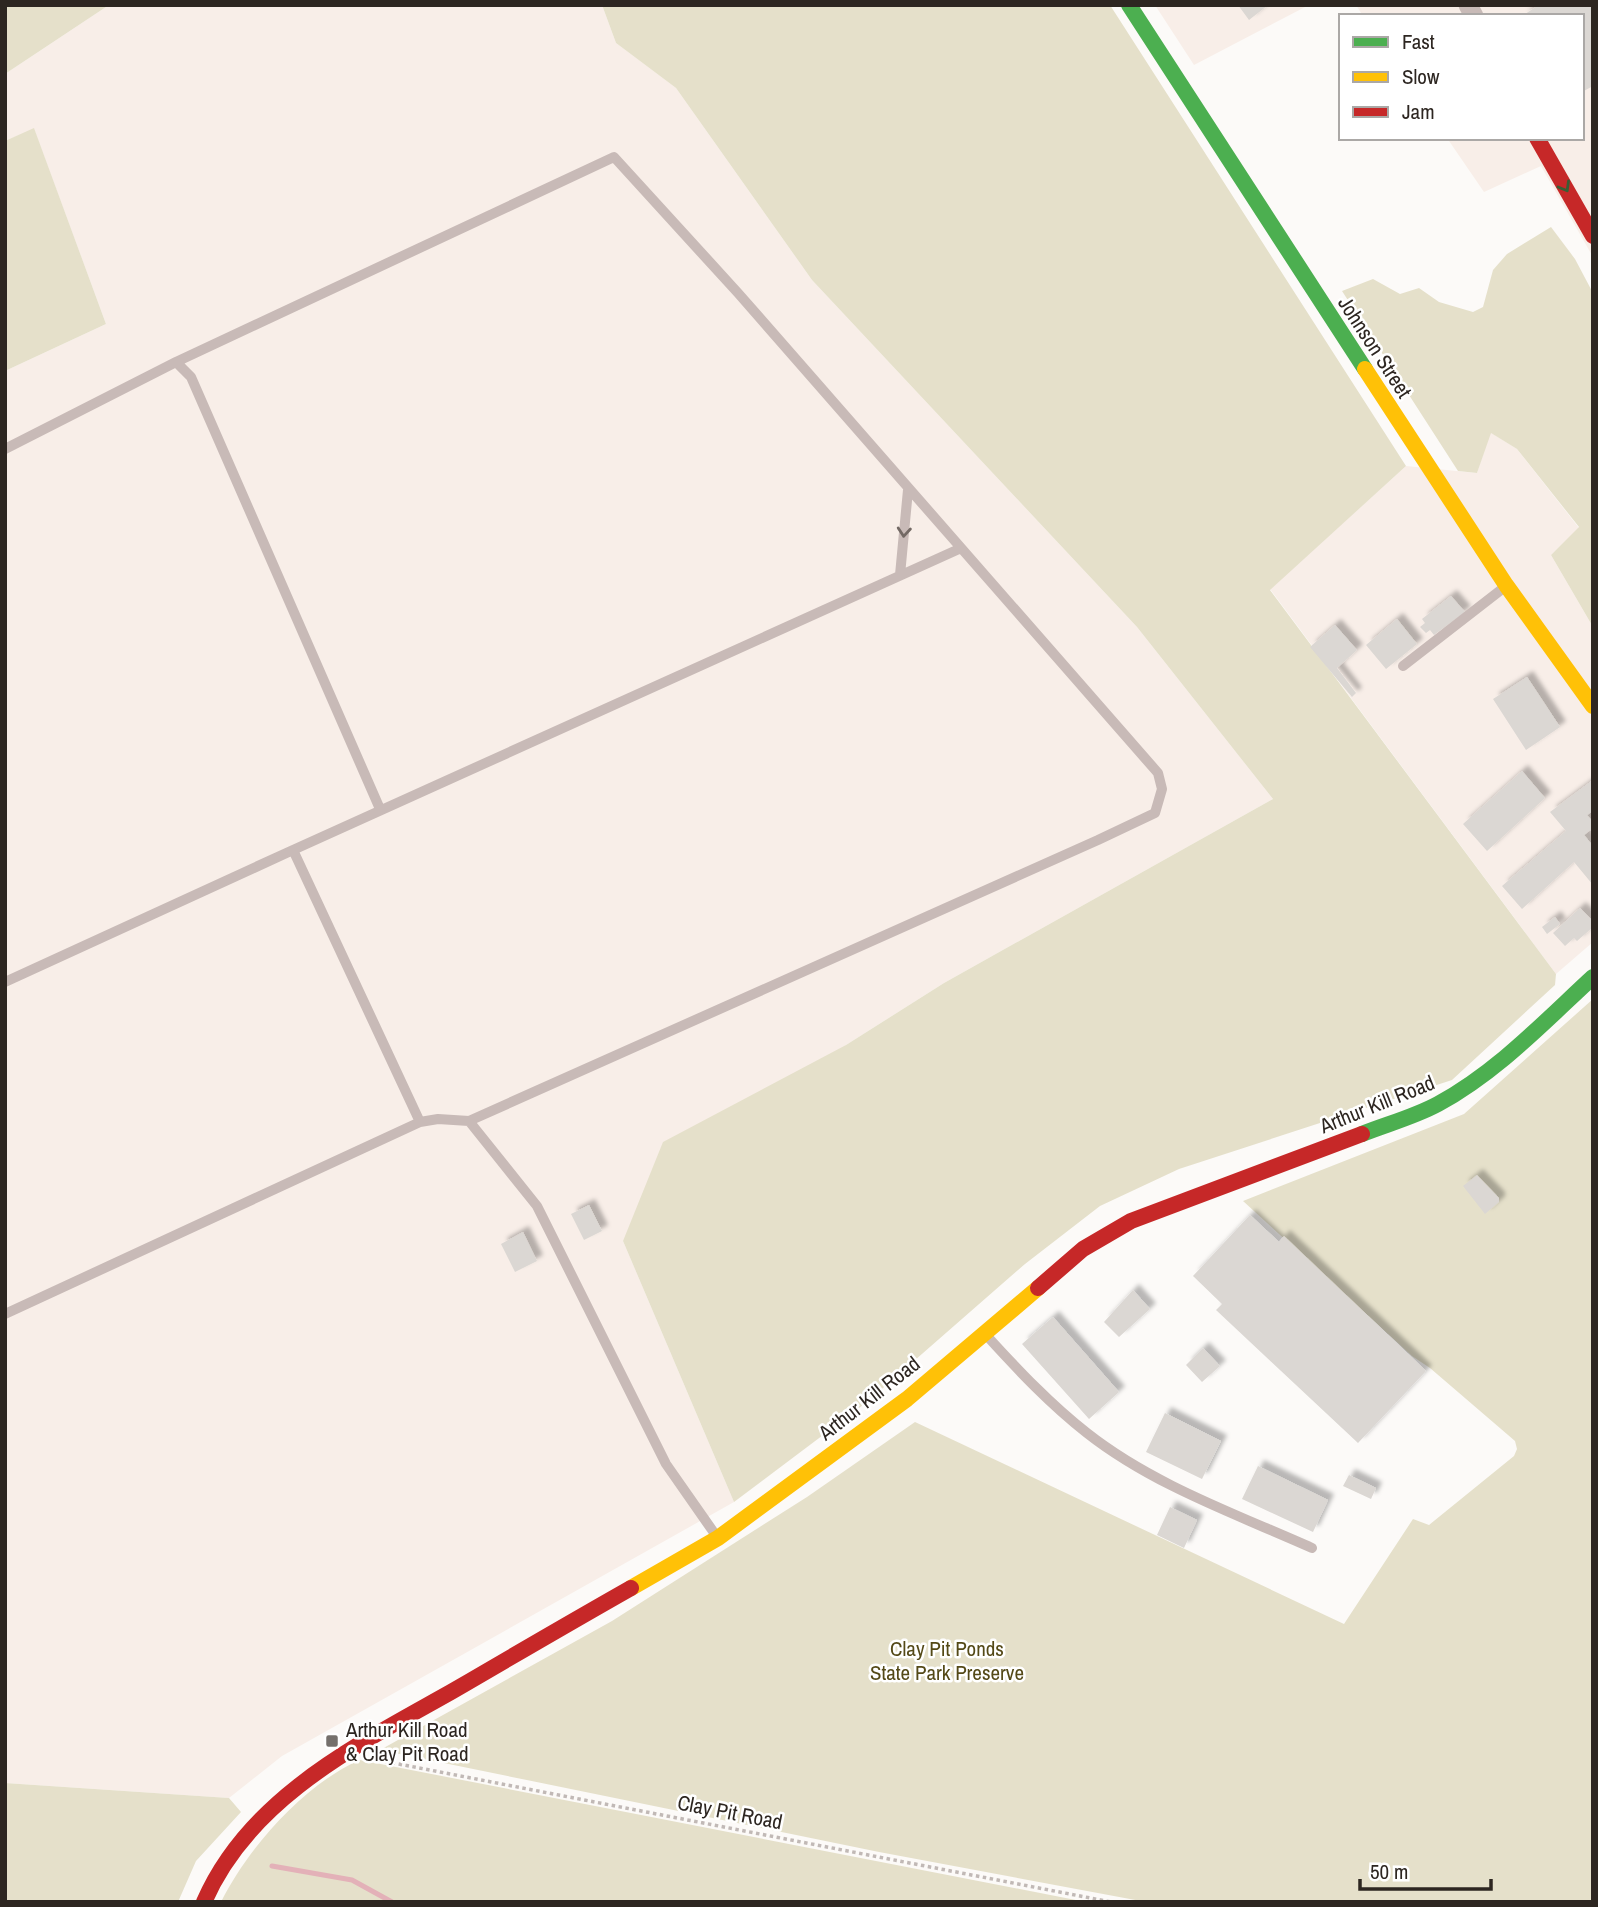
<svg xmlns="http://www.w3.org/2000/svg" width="1598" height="1907" font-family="'Archivo Narrow',sans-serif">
	<defs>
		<filter id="shadow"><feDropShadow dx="6" dy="-6" stdDeviation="2" flood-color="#0004"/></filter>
	</defs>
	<rect width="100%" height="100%" fill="#fcfaf8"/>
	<path fill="#f8eee8" d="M 109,5 L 602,5 L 616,43 L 676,88 L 812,280 L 1137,627 L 1273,799 L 944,983 L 846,1045 L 623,1241 L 734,1502 L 282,1756 L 229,1798 L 5,1783 L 5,371 L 106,324 L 34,129 L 5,141 L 5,74 Z
		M 1155,5 L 1309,5 L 1194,65 Z
		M 1356,5 L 1593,5 L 1593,257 L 1541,166 L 1484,192 L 1447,138 L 1582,138 L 1582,16 L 1363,16 Z
		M 1490,432 L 1517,449 L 1579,528 L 1551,555 L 1593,627 L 1593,942 L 1556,974 L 1270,589 L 1406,466 L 1477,473 Z"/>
	<path fill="#e5e0ca" d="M 5,5 L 109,5 L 5,74 Z
		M 602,5 L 1110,5 L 1406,466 L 1270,590 L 1556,974 L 1555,985 L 1452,1080 L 1179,1169 L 1100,1206 L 1025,1264 L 867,1402 L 734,1502 L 623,1241 L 663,1142 L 846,1045 L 944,983 L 1273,799 L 1137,627 L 812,280 L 676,88 L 616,43 Z
		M 34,128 L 106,324 L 5,371 L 5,141 Z
		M 1551,227 L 1575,259 L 1593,293 L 1593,627 L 1551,555 L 1579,527 L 1517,449 L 1491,433 L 1477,473 L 1458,471 L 1342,291 L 1373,279 L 1400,294 L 1419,288 L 1439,302 L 1473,312 L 1483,307 L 1493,270 L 1507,254 Z
		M 1593,999 L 1593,1902 L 1146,1902 L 879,1852 L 380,1750 L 612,1621 L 807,1497 L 915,1422 L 1344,1624 L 1413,1519 L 1429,1525 L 1514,1456 L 1517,1449 L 1515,1441 L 1430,1368 L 1412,1356 L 1243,1201 L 1464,1114 Z
		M 360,1760 L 1086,1902 L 221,1902 C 248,1848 304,1784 360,1760 Z
		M 5,1783 L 229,1798 L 241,1812 L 196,1861 L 178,1902 L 5,1902 Z"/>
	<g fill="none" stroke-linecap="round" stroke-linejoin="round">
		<path stroke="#e3b1b8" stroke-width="5" d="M 272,1866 L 352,1880 L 392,1902"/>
	</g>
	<path fill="#dbd7d3" filter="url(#shadow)" d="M 1238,5 L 1268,5 L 1249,20 Z
		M 1539,5 L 1593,5 L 1593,86 L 1582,92 L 1582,16 L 1522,16 Z
		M 1451,596 L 1465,612 L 1434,635 L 1430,630 L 1426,633 L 1420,627 L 1425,623 L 1422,619 Z
		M 1397,619 L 1417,644 L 1386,669 L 1366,645 Z
		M 1335,625 L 1357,650 L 1337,668 L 1356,693 L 1352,697 L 1310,647 Z
		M 1527,677 L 1560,727 L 1526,750 L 1493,699 Z
		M 1522,771 L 1545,798 L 1487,851 L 1463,824 Z
		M 1593,780 L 1593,811 L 1587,815 L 1593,822 L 1593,828 L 1584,835 L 1593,846 L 1593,885 L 1574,862 L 1522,909 L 1502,886 L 1566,831 L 1550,812 Z
		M 1580,908 L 1593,921 L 1593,927 L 1577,941 L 1574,938 L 1565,946 L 1553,933 Z
		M 1555,917 L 1560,924 L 1547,934 L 1542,927 Z
		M 1477,1175 L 1499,1198 L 1499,1202 L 1485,1214 L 1463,1186 Z
		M 589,1205 L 602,1231 L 584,1240 L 571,1214 Z
		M 1250,1215 L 1279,1242 L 1284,1236 L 1426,1371 L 1358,1443 L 1216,1310 L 1222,1304 L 1193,1276 Z
		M 523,1232 L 537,1261 L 515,1272 L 501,1244 Z
		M 1133,1290 L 1150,1309 L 1119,1337 L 1104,1322 Z
		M 1053,1317 L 1119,1392 L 1089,1419 L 1022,1344 Z
		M 1203,1348 L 1220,1366 L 1202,1382 L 1186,1365 Z
		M 1165,1413 L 1221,1441 L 1202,1479 L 1146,1452 Z
		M 1258,1466 L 1328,1500 L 1313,1532 L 1242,1499 Z
		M 1349,1475 L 1376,1488 L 1371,1499 L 1343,1486 Z
		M 1170,1507 L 1197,1520 L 1184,1548 L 1157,1535 Z"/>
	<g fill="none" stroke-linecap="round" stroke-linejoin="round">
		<path stroke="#c1b9b6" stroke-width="3.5" stroke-dasharray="3.5 3.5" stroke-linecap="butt" d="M 378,1760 L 1111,1902"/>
		<path stroke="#c8bab7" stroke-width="10" d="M 176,362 L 191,377 L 380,809
			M 5,449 L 176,362 L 614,157 L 738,293 L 1158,773 L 1162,789 L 1155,813 L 1098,840 L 469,1121 L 438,1119 L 420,1122 L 5,1314
			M 900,575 L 908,490
			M 1403,666 L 1506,586
			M 293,850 L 959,549
			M 5,982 L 293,850 L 420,1122
			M 469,1121 L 537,1206 L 666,1464 L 717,1537
			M 987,1336 C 1018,1370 1050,1404 1087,1433 C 1153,1485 1236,1514 1312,1548"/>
		<path stroke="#c8bab7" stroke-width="19" d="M 1468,5 L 1474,16"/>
		<path stroke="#4caf50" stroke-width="16" d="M 1129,5 L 1365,369
			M 1362,1134 C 1387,1124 1414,1117 1438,1104 C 1497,1072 1544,1022 1593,977"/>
		<path stroke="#ffc107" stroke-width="16" d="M 1365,369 L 1506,585 L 1593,706
			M 631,1588 L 718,1538 L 907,1399 L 1038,1288"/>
		<path stroke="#c62828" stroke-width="16" d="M 1537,138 L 1593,236
			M 1038,1288 L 1083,1249 L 1131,1221 L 1362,1134
			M 204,1902 C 249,1798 357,1745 451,1692 C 511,1657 571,1622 631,1588"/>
	</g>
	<defs><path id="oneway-chevron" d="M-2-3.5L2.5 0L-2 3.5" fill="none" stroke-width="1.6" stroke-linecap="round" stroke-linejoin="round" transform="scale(1.75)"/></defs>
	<use stroke="#395d34" href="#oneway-chevron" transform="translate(1565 187) rotate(60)"/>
	<use stroke="#736964" href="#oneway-chevron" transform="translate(904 532) rotate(95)"/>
	<rect fill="#75706c" stroke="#fff" stroke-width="2.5" x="325" y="1734" width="14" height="14" rx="3.5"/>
	<g text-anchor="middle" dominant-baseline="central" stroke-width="5" stroke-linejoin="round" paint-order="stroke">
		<g font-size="21" fill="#2d2621" stroke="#fff">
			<text transform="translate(1375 347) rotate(57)">Johnson Street</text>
			<text transform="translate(1377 1104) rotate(-22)">Arthur Kill Road</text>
			<text transform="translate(869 1398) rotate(-38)">Arthur Kill Road</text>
			<text transform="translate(730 1812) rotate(11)">Clay Pit Road</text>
		</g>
		<g font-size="21" fill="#544917" stroke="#fff">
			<text x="947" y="1648">Clay Pit Ponds<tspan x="947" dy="24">State Park Preserve</tspan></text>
		</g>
		<g font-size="21" fill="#2d2621" stroke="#fff" text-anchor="start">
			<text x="346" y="1729">Arthur Kill Road<tspan x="346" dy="24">&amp; Clay Pit Road</tspan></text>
		</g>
	</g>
	<rect width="1598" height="1907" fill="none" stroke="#2d2621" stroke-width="14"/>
	<rect x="1339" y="14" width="245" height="126" fill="#ffffff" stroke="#aba8a6" stroke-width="2"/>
	<rect x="1353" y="37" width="35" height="10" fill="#4caf50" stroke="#aba8a6" stroke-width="2"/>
	<text x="1402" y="49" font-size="21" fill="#2d2621">Fast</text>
	<rect x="1353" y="72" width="35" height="10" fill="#ffc107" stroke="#aba8a6" stroke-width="2"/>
	<text x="1402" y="84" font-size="21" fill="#2d2621">Slow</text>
	<rect x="1353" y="107" width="35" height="10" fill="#c62828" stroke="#aba8a6" stroke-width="2"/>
	<text x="1402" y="119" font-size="21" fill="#2d2621">Jam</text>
	<path d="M1360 1879v10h131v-10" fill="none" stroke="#2d2621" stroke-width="3.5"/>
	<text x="1370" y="1879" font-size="21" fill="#2d2621" stroke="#ffffff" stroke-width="5" paint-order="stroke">50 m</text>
</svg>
